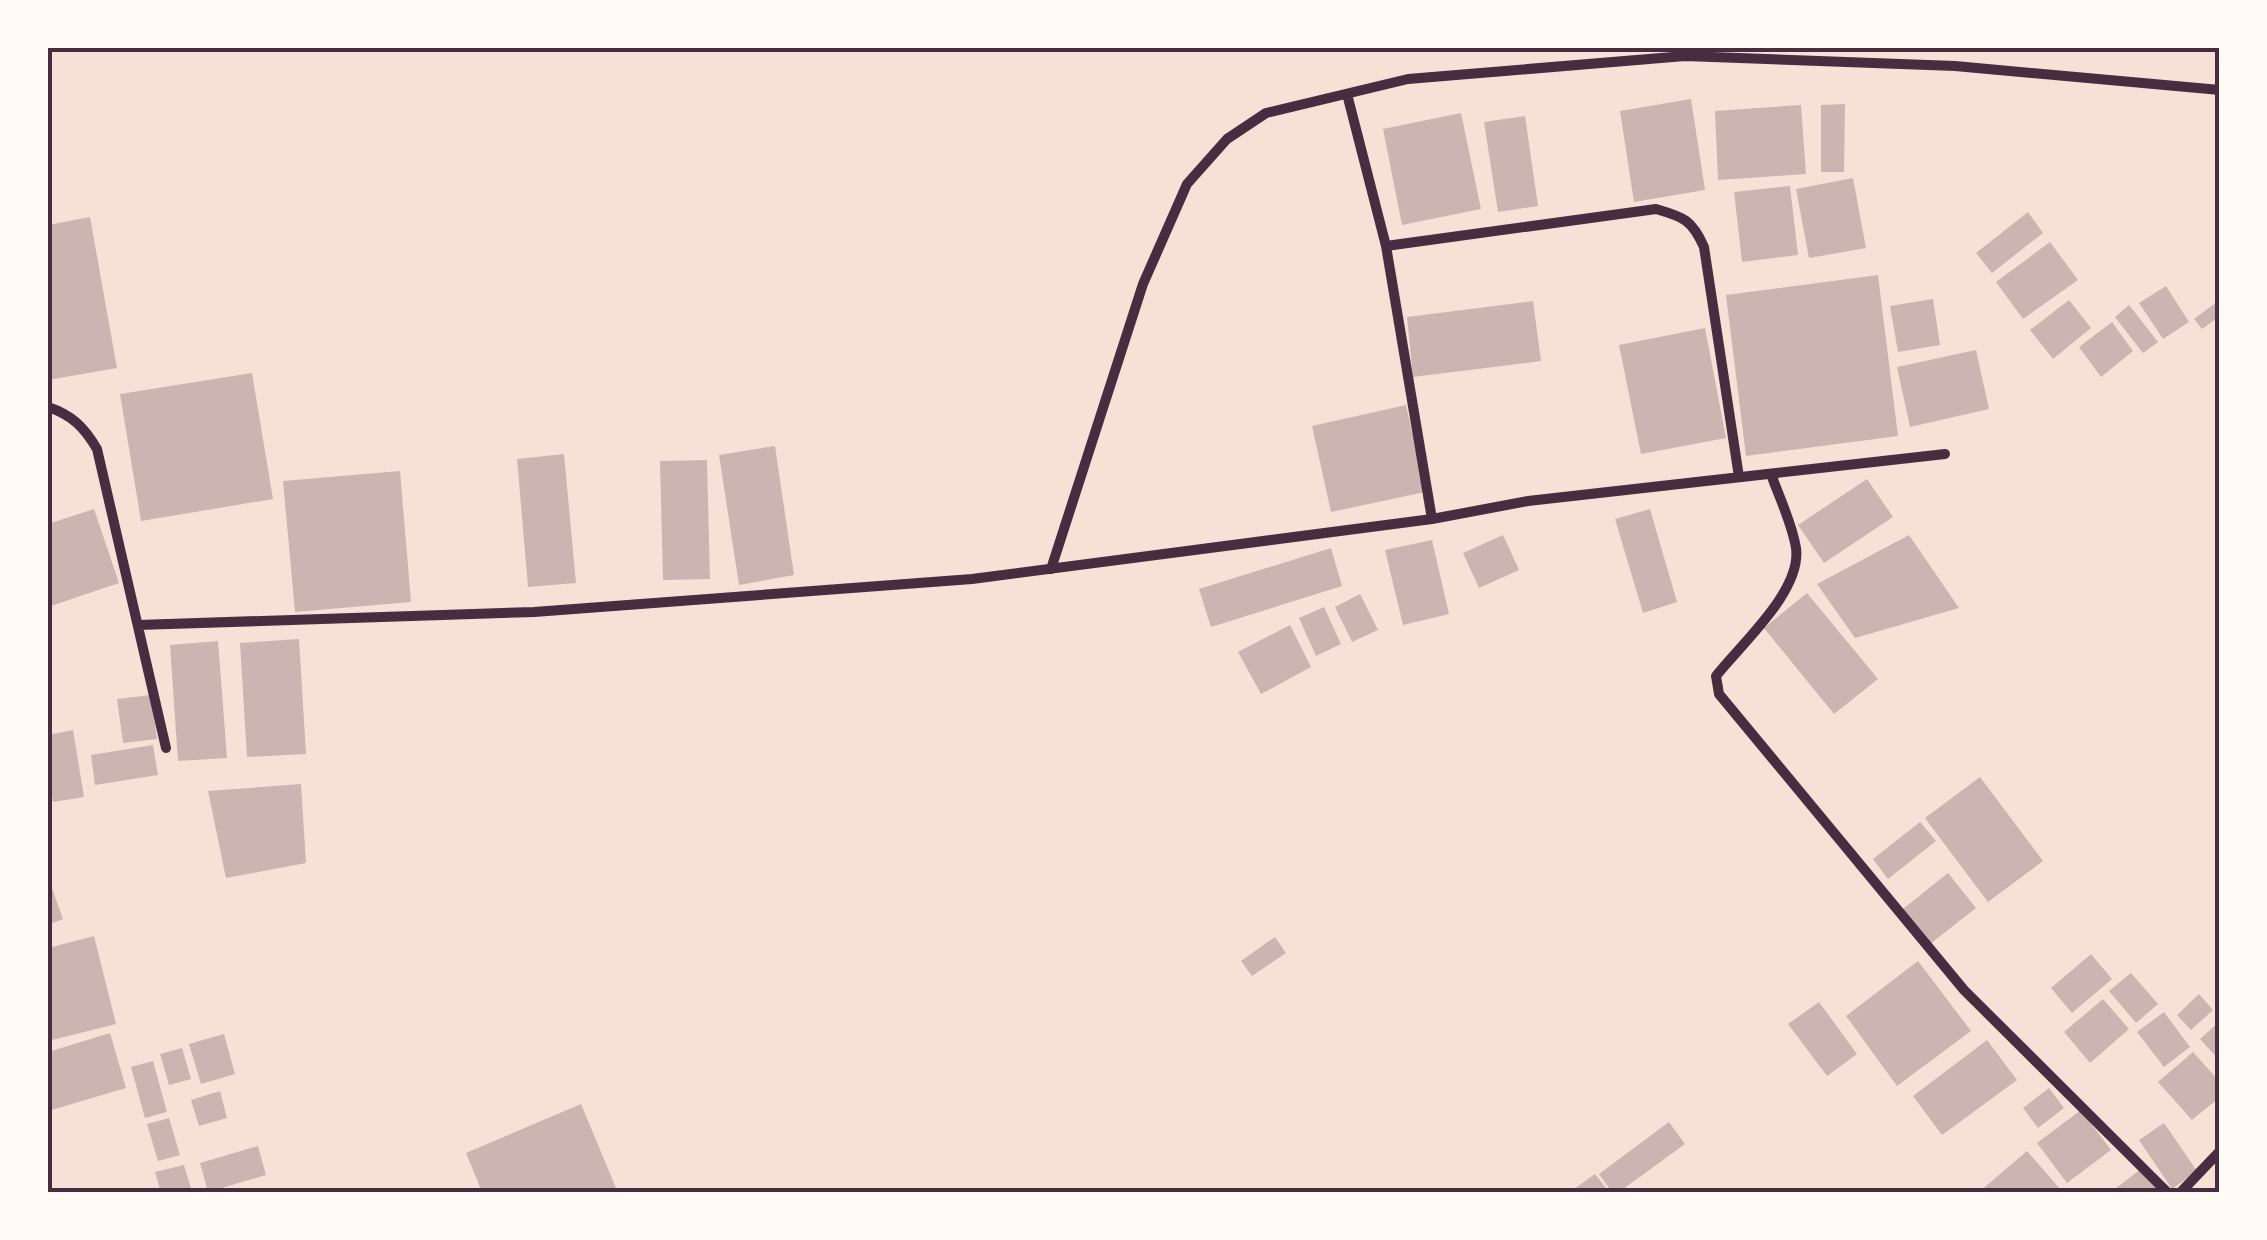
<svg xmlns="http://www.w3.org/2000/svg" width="2267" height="1240" font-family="'Noto Sans',sans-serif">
	<rect width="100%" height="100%" fill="#f7e1d7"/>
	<path fill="#ccb4b1" d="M 1691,99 L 1705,190 L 1634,202 L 1620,111 Z
		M 1845,104 L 1844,172 L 1821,172 L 1821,105 Z
		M 1801,105 L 1806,174 L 1718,180 L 1715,111 Z
		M 1461,113 L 1481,209 L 1402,225 L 1383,129 Z
		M 1525,116 L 1538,206 L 1498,212 L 1484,122 Z
		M 1853,178 L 1866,248 L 1809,258 L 1796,189 Z
		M 1790,186 L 1798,255 L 1742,262 L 1734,192 Z
		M 2028,212 L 2043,233 L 1992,273 L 1976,253 Z
		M 90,217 L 117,368 L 48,380 L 48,225 Z
		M 2050,242 L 2078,280 L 2023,319 L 1996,282 Z
		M 1878,275 L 1898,436 L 1746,456 L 1726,295 Z
		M 2166,286 L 2189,322 L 2163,339 L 2139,303 Z
		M 1933,299 L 1940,345 L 1898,352 L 1890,306 Z
		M 2069,300 L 2091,328 L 2053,359 L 2030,330 Z
		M 1533,301 L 1541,361 L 1413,377 L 1407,317 Z
		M 2218,301 L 2220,316 L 2202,329 L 2194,319 Z
		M 2129,305 L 2158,342 L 2143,353 L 2115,317 Z
		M 2112,322 L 2133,351 L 2101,377 L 2079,347 Z
		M 1705,328 L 1726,438 L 1641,454 L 1619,345 Z
		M 1976,350 L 1989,409 L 1910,427 L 1897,367 Z
		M 252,373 L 273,499 L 141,521 L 120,394 Z
		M 1406,405 L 1425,492 L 1331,512 L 1312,426 Z
		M 775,446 L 794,575 L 739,585 L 719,455 Z
		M 564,454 L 576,583 L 528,587 L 517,459 Z
		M 707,460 L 710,579 L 663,580 L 660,461 Z
		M 400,471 L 411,602 L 295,612 L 283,481 Z
		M 1867,479 L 1893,517 L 1824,563 L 1798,525 Z
		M 94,509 L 119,583 L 48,607 L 48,524 Z
		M 1650,509 L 1677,602 L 1643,613 L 1615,519 Z
		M 1503,535 L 1519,570 L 1479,588 L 1463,553 Z
		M 1909,535 L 1959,608 L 1855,638 L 1817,584 Z
		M 1432,540 L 1449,614 L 1403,625 L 1385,550 Z
		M 1331,548 L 1342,586 L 1211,627 L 1199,589 Z
		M 1807,593 L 1878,679 L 1834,714 L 1764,628 Z
		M 1360,594 L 1378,630 L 1352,642 L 1335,607 Z
		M 1324,607 L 1341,644 L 1316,656 L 1299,618 Z
		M 1290,625 L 1311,667 L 1261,694 L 1238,652 Z
		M 299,639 L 306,754 L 247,757 L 240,643 Z
		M 218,641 L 227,758 L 178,761 L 170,645 Z
		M 151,695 L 157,739 L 123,743 L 117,699 Z
		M 73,730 L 84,797 L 53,802 L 48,772 L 48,735 Z
		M 153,745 L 158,775 L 95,785 L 91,755 Z
		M 1980,777 L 2043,861 L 1988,902 L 1925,818 Z
		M 301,784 L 306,863 L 226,878 L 208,791 Z
		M 1920,822 L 1936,841 L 1888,879 L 1873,859 Z
		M 1948,873 L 1976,908 L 1930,944 L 1903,909 Z
		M 48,877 L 63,919 L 48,925 Z
		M 94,936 L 116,1024 L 48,1041 L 48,948 Z
		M 1275,937 L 1286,953 L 1252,976 L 1241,961 Z
		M 2091,954 L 2112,979 L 2072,1013 L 2051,988 Z
		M 1918,961 L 1971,1031 L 1897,1086 L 1846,1016 Z
		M 2131,973 L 2158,1004 L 2136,1023 L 2109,991 Z
		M 2199,994 L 2213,1010 L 2191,1030 L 2177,1015 Z
		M 2103,999 L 2129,1029 L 2090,1063 L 2064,1032 Z
		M 1819,1002 L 1857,1054 L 1827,1076 L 1788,1024 Z
		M 2164,1012 L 2190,1047 L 2164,1067 L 2137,1032 Z
		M 2220,1021 L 2220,1061 L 2200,1039 Z
		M 110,1033 L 126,1088 L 48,1111 L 48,1052 Z
		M 224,1034 L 235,1074 L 201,1084 L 189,1044 Z
		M 1987,1040 L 2017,1080 L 1942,1135 L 1913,1096 Z
		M 182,1048 L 191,1079 L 169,1085 L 160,1054 Z
		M 2193,1052 L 2220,1082 L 2220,1097 L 2192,1120 L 2158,1082 Z
		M 153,1061 L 167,1112 L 145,1118 L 131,1067 Z
		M 2049,1088 L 2064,1108 L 2038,1128 L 2023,1108 Z
		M 220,1091 L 227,1118 L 199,1126 L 191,1100 Z
		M 581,1104 L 616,1188 L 605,1192 L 482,1192 L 466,1153 Z
		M 2081,1110 L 2111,1150 L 2067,1183 L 2037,1143 Z
		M 169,1118 L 180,1155 L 158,1161 L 147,1124 Z
		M 1669,1122 L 1685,1144 L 1619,1192 L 1612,1192 L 1599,1174 Z
		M 2164,1123 L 2197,1171 L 2172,1189 L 2139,1140 Z
		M 258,1146 L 266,1175 L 208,1192 L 200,1163 Z
		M 2027,1151 L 2061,1190 L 2058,1192 L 1979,1192 Z
		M 184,1165 L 192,1192 L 161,1192 L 155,1172 Z
		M 2141,1169 L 2160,1192 L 2111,1192 Z
		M 1595,1174 L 1609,1192 L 1570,1192 Z"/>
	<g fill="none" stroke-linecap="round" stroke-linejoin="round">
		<path stroke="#4a2c40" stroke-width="10" d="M 1347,94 L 1386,246 L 1432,519
			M 1386,246 L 1656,209 C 1684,217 1692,220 1704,247 L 1739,477
			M 48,407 C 72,415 84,427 97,449 L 166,748
			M 1771,474 C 1779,497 1792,523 1796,548 C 1802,591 1741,644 1716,676 L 1719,694 L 1964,990 L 2167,1192
			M 1051,569 L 1143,284 L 1187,184 L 1227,139 L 1266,113 L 1408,79 L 1685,56 L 1955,66 L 2220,90
			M 138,625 L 534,612 L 972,579 L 1432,519 L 1528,501 L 1945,454
			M 2181,1192 L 2220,1151"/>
	</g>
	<rect width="2267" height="1240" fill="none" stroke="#fffaf5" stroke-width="100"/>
	<rect x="50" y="50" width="2167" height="1140" fill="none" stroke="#4a2c40" stroke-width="4"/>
</svg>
